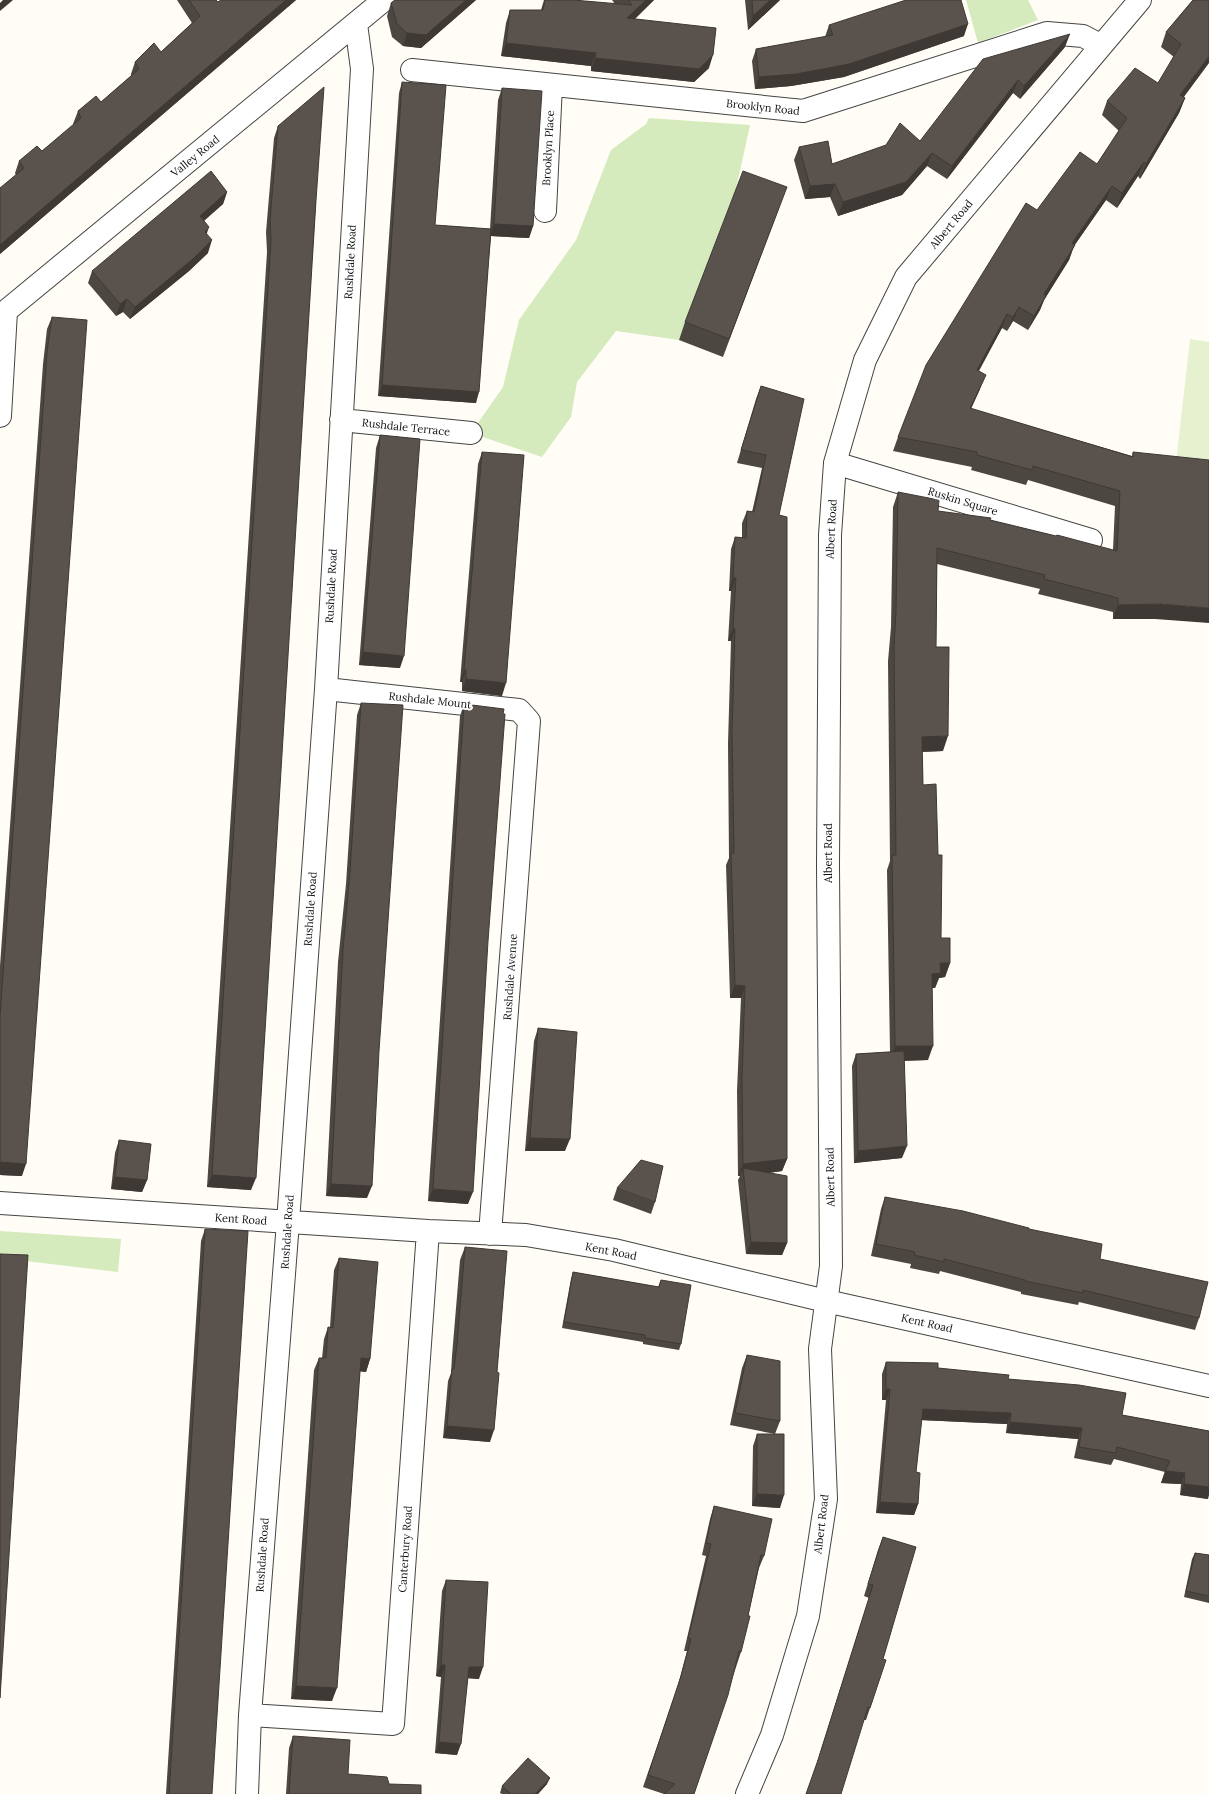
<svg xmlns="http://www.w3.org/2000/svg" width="1209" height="1794" font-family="Lora,serif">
	<rect width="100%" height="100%" fill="#fffdf5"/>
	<path fill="#d5ebbd" d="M 966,0 L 1028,0 L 1038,20 L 978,43 Z
		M 649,118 L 750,125 L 736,189 L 679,340 L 616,331 L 577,382 L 571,417 L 542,457 L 471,433 L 503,387 L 519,320 L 576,240 L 611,150 L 646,124 Z
		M 0,1231 L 121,1239 L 118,1272 L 0,1258 Z"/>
	<path fill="#e6f2cf" d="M 1190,339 L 1209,342 L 1209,475 L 1175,471 Z"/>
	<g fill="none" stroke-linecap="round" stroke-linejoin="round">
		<g stroke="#444" stroke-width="24">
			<path id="street" d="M 412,70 L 803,111 L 1047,33 L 1083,36 L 1100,45
				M 545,211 L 551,85
				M 6,311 L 384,0
				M 0,416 L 6,311
				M 341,420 L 471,433
				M 835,463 L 1091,540
				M 326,689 L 519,710 L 529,721 L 490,1234
				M 0,1203 L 428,1231 L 526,1235 L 614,1250 L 826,1301 L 1209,1386
				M 250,1715 L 393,1724 L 428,1231
				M 247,1794 L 250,1715 L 288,1222 L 326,689 L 362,69 L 356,24
				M 747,1794 L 772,1735 L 808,1616 L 826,1499 L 820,1349 L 831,1266 L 828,866 L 830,535 L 835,463 L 865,360 L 906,277 L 1140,0"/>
		</g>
		<use href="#street" stroke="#fff" stroke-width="22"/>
	</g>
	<path fill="#4d4742" d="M 177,0 L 216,0 L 218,2 L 221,0 L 296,0 L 0,254 L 16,175 L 15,173 L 19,161 L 42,151 L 74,125 L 73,124 L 78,111 L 101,102 L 131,76 L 131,74 L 135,62 L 161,52 L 192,23 Z
		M 395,0 L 476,0 L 421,48 L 403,46 L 392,37 L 387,16 L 391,3 Z
		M 544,0 L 573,0 L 615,4 L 612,0 L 654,0 L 635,19 L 709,68 L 694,82 L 591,71 L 591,66 L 501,56 L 506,23 L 510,10 L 541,10 Z
		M 745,0 L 780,0 L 748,30 Z
		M 1193,0 L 1184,97 L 1185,98 L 1179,113 L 1140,179 L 1138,176 L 1117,208 L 1106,200 L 1074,246 L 1069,260 L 1044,300 L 1040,310 L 1028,330 L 1013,321 L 1007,331 L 1002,328 L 979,371 L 980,389 L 971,409 L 1132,456 L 1133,452 L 1155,619 L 1113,619 L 1113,612 L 1038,594 L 1040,589 L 937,564 L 936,647 L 943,751 L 922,752 L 923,785 L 938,855 L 941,938 L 950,963 L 945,977 L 939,978 L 935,988 L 932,988 L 928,1060 L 904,1061 L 902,1158 L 854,1163 L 852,1066 L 856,1054 L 890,1052 L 887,870 L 890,861 L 888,661 L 891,627 L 893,507 L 898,492 L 938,511 L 990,520 L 1113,550 L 1115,506 L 1028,480 L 1026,485 L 971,470 L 972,467 L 893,451 L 898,437 L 1037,210 L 1097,164 L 1119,131 L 1102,115 L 1107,101 L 1158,83 L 1174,57 L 1161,47 L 1166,32 Z
		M 829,25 L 964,36 L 844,77 L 791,86 L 755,89 L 752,61 L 756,49 L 825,37 Z
		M 1065,47 L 1020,99 L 1013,93 L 947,179 L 927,166 L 902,195 L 838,216 L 830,197 L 805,199 L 794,160 L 799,147 L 832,164 L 920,141 Z
		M 402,82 L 435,225 L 490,229 L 498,100 L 502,88 L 533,226 L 529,238 L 491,236 L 476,403 L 378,396 L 399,93 Z
		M 278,126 L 316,200 L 251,1190 L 207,1187 L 267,252 L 266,232 L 274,138 Z
		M 227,192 L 223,204 L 204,221 L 207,234 L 208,253 L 189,271 L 130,319 L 123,312 L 116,316 L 88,283 L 92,271 Z
		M 780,205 L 723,357 L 679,340 L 685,322 Z
		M 52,317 L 22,1176 L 0,1175 L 0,966 L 43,364 L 47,329 Z
		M 761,386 L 779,515 L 787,1159 L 782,1171 L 769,1173 L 787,1243 L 782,1255 L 746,1254 L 738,1180 L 740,1176 L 738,1176 L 737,1091 L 741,998 L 730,998 L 726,865 L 729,858 L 728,743 L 731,641 L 728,641 L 731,591 L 729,591 L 731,549 L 735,537 L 742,538 L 742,523 L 747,511 L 752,512 L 762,468 L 737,463 L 756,399 Z
		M 380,435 L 400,668 L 359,665 L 376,448 Z
		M 482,452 L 502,696 L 462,691 L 462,682 L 460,682 L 478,464 Z
		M 361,703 L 367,1198 L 326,1196 L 338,962 L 346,884 L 357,715 Z
		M 464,704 L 468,1204 L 428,1201 L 460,716 Z
		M 538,1028 L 565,1151 L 525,1151 L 534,1041 Z
		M 119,1140 L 147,1180 L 142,1192 L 111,1189 L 115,1153 Z
		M 617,1188 L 655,1202 L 651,1214 L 613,1200 Z
		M 885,1197 L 1029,1229 L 1100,1259 L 1199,1318 L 1195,1330 L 1079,1302 L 1078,1305 L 1021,1294 L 1021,1292 L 940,1271 L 939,1274 L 910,1268 L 911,1264 L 871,1256 L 881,1209 Z
		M 205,1229 L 212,1794 L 166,1794 L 201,1241 Z
		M 465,1247 L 490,1442 L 443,1438 L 448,1381 L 451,1373 L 452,1356 L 460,1260 Z
		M 339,1258 L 370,1359 L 366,1372 L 360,1371 L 332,1701 L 291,1699 L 314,1370 L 319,1358 L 322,1358 L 324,1339 L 328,1327 L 330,1327 L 334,1270 Z
		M 573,1272 L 658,1287 L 661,1280 L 681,1344 L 679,1350 L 643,1344 L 643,1342 L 562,1328 L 571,1279 Z
		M 747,1355 L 780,1421 L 775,1434 L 730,1425 L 742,1368 Z
		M 886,1362 L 938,1368 L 1008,1379 L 1122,1415 L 1209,1431 L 1208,1499 L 1180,1495 L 1181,1484 L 1161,1483 L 1165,1472 L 1114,1459 L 1111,1465 L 1074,1458 L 1078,1439 L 1006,1433 L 1007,1424 L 921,1420 L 916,1472 L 918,1504 L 914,1515 L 876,1513 L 886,1400 L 882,1400 L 882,1374 Z
		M 757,1434 L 780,1508 L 752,1506 L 753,1446 Z
		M 714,1506 L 764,1556 L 759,1568 L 748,1616 L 741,1652 L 694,1794 L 664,1794 L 643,1787 L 677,1689 L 687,1651 L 684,1651 L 706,1556 L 702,1555 L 710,1519 Z
		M 883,1537 L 883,1659 L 870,1708 L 866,1720 L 864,1720 L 814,1772 L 869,1598 L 864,1596 L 878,1550 Z
		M 1195,1553 L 1209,1555 L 1209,1603 L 1184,1597 L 1192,1559 Z
		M 446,1580 L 479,1679 L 468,1678 L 457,1755 L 435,1753 L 441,1677 L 436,1676 L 442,1591 Z
		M 293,1736 L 348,1774 L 389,1784 L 421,1794 L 286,1794 L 289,1748 Z
		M 547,1784 L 538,1794 L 502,1794 L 500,1793 L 502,1786 Z"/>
	<path fill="#3f3936" d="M 3,0 L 13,0 L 0,11 L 0,3 Z
		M 286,0 L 296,0 L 0,254 L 0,245 Z
		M 466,0 L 476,0 L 421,48 L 403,46 L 407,33 Z
		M 646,0 L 654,0 L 622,31 L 627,18 Z
		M 770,0 L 780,0 L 748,30 L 753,16 Z
		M 968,24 L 964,36 L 844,77 L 791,86 L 755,89 L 759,77 Z
		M 1070,34 L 1065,47 L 1020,99 L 1024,86 Z
		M 506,43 L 596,53 L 591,66 L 501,56 Z
		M 713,55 L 709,68 L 694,82 L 591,71 L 595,58 Z
		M 1209,56 L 1209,63 L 1175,109 L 1180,95 Z
		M 1018,80 L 1013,93 L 947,179 L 952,166 Z
		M 1185,98 L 1179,113 L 1140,179 L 1146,164 Z
		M 932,153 L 927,166 L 902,195 L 838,216 L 843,202 Z
		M 1144,162 L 1138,176 L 1117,208 L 1122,193 Z
		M 835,184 L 830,197 L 805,199 L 810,186 Z
		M 1112,186 L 1106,200 L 1074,246 L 1069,260 L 1044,300 L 1040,310 L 1028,330 L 1034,316 L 1044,294 L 1072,243 Z
		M 227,192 L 223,204 L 195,228 L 200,216 Z
		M 494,224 L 533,226 L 529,238 L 490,236 Z
		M 209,227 L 205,239 L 205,232 Z
		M 212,240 L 208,253 L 189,271 L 130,319 L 135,307 Z
		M 127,299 L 123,312 L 116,316 L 120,304 Z
		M 1019,307 L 1013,321 L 1007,331 L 1013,317 Z
		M 1007,314 L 1002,328 L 971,384 L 977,370 Z
		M 986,375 L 980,389 L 964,423 L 970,408 Z
		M 382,385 L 479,392 L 476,403 L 378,396 Z
		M 733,578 L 736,578 L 731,591 L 729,591 Z
		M 1161,604 L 1209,608 L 1209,623 L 1155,619 L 1113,619 L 1118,605 Z
		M 733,628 L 735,629 L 731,641 L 728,641 Z
		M 363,652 L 404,656 L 400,668 L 359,665 Z
		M 464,670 L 466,670 L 462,682 L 460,682 Z
		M 466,679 L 506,683 L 502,696 L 462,691 Z
		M 948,736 L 943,751 L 916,752 L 922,737 Z
		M 940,963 L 950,963 L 945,977 L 939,978 L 935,988 L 927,988 L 932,974 Z
		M 735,985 L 745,986 L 741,998 L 730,998 Z
		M 895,1046 L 933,1046 L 928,1060 L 890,1061 Z
		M 530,1138 L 570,1139 L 565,1151 L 525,1151 Z
		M 907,1146 L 902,1158 L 854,1163 L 858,1151 Z
		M 787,1159 L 782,1171 L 744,1176 L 743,1168 L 740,1176 L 738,1176 L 743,1164 Z
		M 0,1162 L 26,1164 L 22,1176 L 0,1175 Z
		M 212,1175 L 256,1178 L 251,1190 L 207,1187 Z
		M 115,1177 L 147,1180 L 142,1192 L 111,1189 Z
		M 331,1184 L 372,1186 L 367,1198 L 326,1196 Z
		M 433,1189 L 473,1192 L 468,1204 L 428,1201 Z
		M 751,1242 L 787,1243 L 782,1255 L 746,1254 Z
		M 361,1358 L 370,1359 L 366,1372 L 356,1371 Z
		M 886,1389 L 890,1389 L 886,1400 L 882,1400 Z
		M 923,1409 L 1011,1413 L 1007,1424 L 919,1420 Z
		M 1010,1422 L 1082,1428 L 1078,1439 L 1006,1433 Z
		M 447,1426 L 494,1430 L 490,1442 L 443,1438 Z
		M 1165,1471 L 1185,1473 L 1181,1484 L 1161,1483 Z
		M 1184,1484 L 1209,1487 L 1209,1495 L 1208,1499 L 1180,1495 Z
		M 757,1494 L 784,1495 L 780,1508 L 752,1506 Z
		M 880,1502 L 918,1504 L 914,1515 L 876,1513 Z
		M 441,1665 L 445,1665 L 441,1677 L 436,1676 Z
		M 469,1667 L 483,1667 L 479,1679 L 465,1678 Z
		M 296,1686 L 337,1688 L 332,1701 L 291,1699 Z
		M 439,1742 L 461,1744 L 457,1755 L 435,1753 Z
		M 550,1778 L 547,1784 L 538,1794 L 535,1794 Z"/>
	<path fill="#5a524d" stroke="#3f3936" d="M 189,0 L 216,0 L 218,2 L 221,0 L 286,0 L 0,245 L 0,188 L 24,168 L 19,161 L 37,146 L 42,151 L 81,118 L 78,111 L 96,96 L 101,102 L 139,69 L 135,62 L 154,43 L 161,52 L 200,16 Z
		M 395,0 L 466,0 L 426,35 L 407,33 L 397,24 L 391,3 Z
		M 545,0 L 573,0 L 632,5 L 628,0 L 646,0 L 627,18 L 716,28 L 713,55 L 699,69 L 595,58 L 596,53 L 506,43 L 510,10 L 543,10 Z
		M 752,0 L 770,0 L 753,16 Z
		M 906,0 L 961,0 L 968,24 L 849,64 L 796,74 L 759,77 L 756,49 L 833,35 L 829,25 Z
		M 1193,0 L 1209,0 L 1209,56 L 1180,95 L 1185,98 L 1146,164 L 1144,162 L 1122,193 L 1112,186 L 1072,243 L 1075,245 L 1044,294 L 1046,296 L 1034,316 L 1019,307 L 1013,317 L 1007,314 L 977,370 L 986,375 L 970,408 L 1133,457 L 1133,452 L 1209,460 L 1209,608 L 1161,604 L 1118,605 L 1118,598 L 1044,579 L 1045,575 L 937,548 L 936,647 L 949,647 L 948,736 L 922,737 L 923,785 L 936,784 L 938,855 L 942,855 L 941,938 L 950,938 L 950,963 L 940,963 L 941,973 L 932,974 L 933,1046 L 895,1046 L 892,855 L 896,855 L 894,646 L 896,612 L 898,492 L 939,500 L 938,511 L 991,518 L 990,520 L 1056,536 L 1057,535 L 1117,551 L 1120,491 L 1033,466 L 1032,470 L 977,455 L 977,452 L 898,437 L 926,365 L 1026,203 L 1037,210 L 1080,152 L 1097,164 L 1127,118 L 1107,101 L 1135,68 L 1158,83 L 1181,44 L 1166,32 Z
		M 1070,34 L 1024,86 L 1018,80 L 952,166 L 932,153 L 906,182 L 843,202 L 835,184 L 810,186 L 799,147 L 828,141 L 832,164 L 886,145 L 900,123 L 920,141 L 983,59 Z
		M 402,82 L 446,85 L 435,225 L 491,229 L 479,392 L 382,385 Z
		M 324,87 L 316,200 L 256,1178 L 212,1175 L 271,240 L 270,220 L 278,126 Z
		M 502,88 L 542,91 L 533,226 L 494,224 Z
		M 211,171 L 227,192 L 200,216 L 209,227 L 205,232 L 212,240 L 194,258 L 135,307 L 127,299 L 120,304 L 92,271 Z
		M 743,171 L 787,187 L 729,339 L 685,322 Z
		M 52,317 L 87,320 L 26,1164 L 0,1162 L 0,1017 L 47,352 Z
		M 761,386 L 804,399 L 779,515 L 787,517 L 787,1159 L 743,1164 L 742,1079 L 745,986 L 735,985 L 731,853 L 734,853 L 732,731 L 735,629 L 733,628 L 736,578 L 733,578 L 735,537 L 746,538 L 747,511 L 754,512 L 766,455 L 741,450 Z
		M 380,435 L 420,439 L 404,656 L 363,652 Z
		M 482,452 L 524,455 L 506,683 L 466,679 L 466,670 L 464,670 Z
		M 361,703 L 403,705 L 379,1051 L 372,1186 L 331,1184 L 343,949 L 350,871 Z
		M 464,704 L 504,709 L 503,714 L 505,714 L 488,941 L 473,1192 L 433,1189 Z
		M 538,1028 L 577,1032 L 570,1139 L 530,1138 Z
		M 904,1051 L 907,1146 L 858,1151 L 856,1054 Z
		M 119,1140 L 151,1144 L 147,1180 L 115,1177 Z
		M 641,1160 L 663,1166 L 655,1202 L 617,1188 Z
		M 743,1168 L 787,1176 L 787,1243 L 751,1242 Z
		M 885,1197 L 963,1211 L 1029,1228 L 1029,1229 L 1102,1244 L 1100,1259 L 1208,1282 L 1199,1318 L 1083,1290 L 1083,1293 L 1025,1281 L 1025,1280 L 944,1259 L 944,1262 L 914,1255 L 915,1252 L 876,1244 Z
		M 205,1229 L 248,1231 L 212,1794 L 169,1794 Z
		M 465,1247 L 507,1251 L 497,1372 L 499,1373 L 494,1430 L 447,1426 L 452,1369 L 454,1369 L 457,1344 Z
		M 0,1254 L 28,1255 L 0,1698 Z
		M 339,1258 L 378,1262 L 370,1359 L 361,1358 L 337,1688 L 296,1686 L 319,1358 L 326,1358 L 328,1327 L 333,1328 Z
		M 573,1272 L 659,1287 L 661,1280 L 691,1285 L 681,1344 L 645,1338 L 645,1335 L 564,1322 Z
		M 747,1355 L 780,1361 L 780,1421 L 735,1413 Z
		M 886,1362 L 938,1363 L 938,1368 L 1009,1375 L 1008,1379 L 1079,1385 L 1126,1393 L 1122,1415 L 1209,1431 L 1209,1487 L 1184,1484 L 1185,1473 L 1165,1471 L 1170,1461 L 1117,1447 L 1116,1453 L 1079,1447 L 1082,1428 L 1010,1422 L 1011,1413 L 923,1409 L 916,1472 L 920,1473 L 918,1504 L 880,1502 L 890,1389 L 886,1389 Z
		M 757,1434 L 784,1434 L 784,1495 L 757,1494 Z
		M 714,1506 L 772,1519 L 764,1556 L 761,1555 L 748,1616 L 750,1616 L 741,1652 L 739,1651 L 728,1695 L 694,1794 L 664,1794 L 675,1784 L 648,1775 L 681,1676 L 691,1639 L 688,1638 L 711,1544 L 706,1543 Z
		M 883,1537 L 916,1547 L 883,1659 L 886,1660 L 870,1708 L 868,1707 L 841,1794 L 806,1794 L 818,1760 L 873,1585 L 868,1584 Z
		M 1195,1553 L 1209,1555 L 1209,1596 L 1186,1591 Z
		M 446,1580 L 488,1582 L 483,1667 L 469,1667 L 461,1744 L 439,1742 L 445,1665 L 441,1665 Z
		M 293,1736 L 350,1740 L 348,1774 L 387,1777 L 389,1784 L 421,1785 L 421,1794 L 289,1794 Z
		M 528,1758 L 550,1778 L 535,1794 L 511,1794 L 502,1786 Z"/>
	<g text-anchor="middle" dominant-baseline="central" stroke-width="4" stroke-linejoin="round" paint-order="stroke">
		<g font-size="11" fill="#111" stroke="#fff">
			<text transform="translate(763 107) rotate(6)">Brooklyn Road</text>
			<text transform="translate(548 148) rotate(-87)">Brooklyn Place</text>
			<text transform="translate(195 156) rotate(-39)">Valley Road</text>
			<text transform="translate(951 224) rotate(-50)">Albert Road</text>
			<text transform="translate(350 262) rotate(-87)">Rushdale Road</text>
			<text transform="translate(406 427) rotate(6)">Rushdale Terrace</text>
			<text transform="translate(963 501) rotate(17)">Ruskin Square</text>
			<text transform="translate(831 529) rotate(-87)">Albert Road</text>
			<text transform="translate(331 586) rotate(-87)">Rushdale Road</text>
			<text transform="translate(430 700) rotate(6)">Rushdale Mount</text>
			<text transform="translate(828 853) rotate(-90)">Albert Road</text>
			<text transform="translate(310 909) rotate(-86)">Rushdale Road</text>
			<text transform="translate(510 977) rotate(-86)">Rushdale Avenue</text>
			<text transform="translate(830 1177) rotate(-91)">Albert Road</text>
			<text transform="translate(241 1219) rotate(4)">Kent Road</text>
			<text transform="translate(287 1232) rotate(-86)">Rushdale Road</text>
			<text transform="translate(611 1251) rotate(11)">Kent Road</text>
			<text transform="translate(927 1323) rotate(13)">Kent Road</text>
			<text transform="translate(821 1524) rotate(-83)">Albert Road</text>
			<text transform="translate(405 1549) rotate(-86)">Canterbury Road</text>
			<text transform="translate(262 1555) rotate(-86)">Rushdale Road</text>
		</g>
	</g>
</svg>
